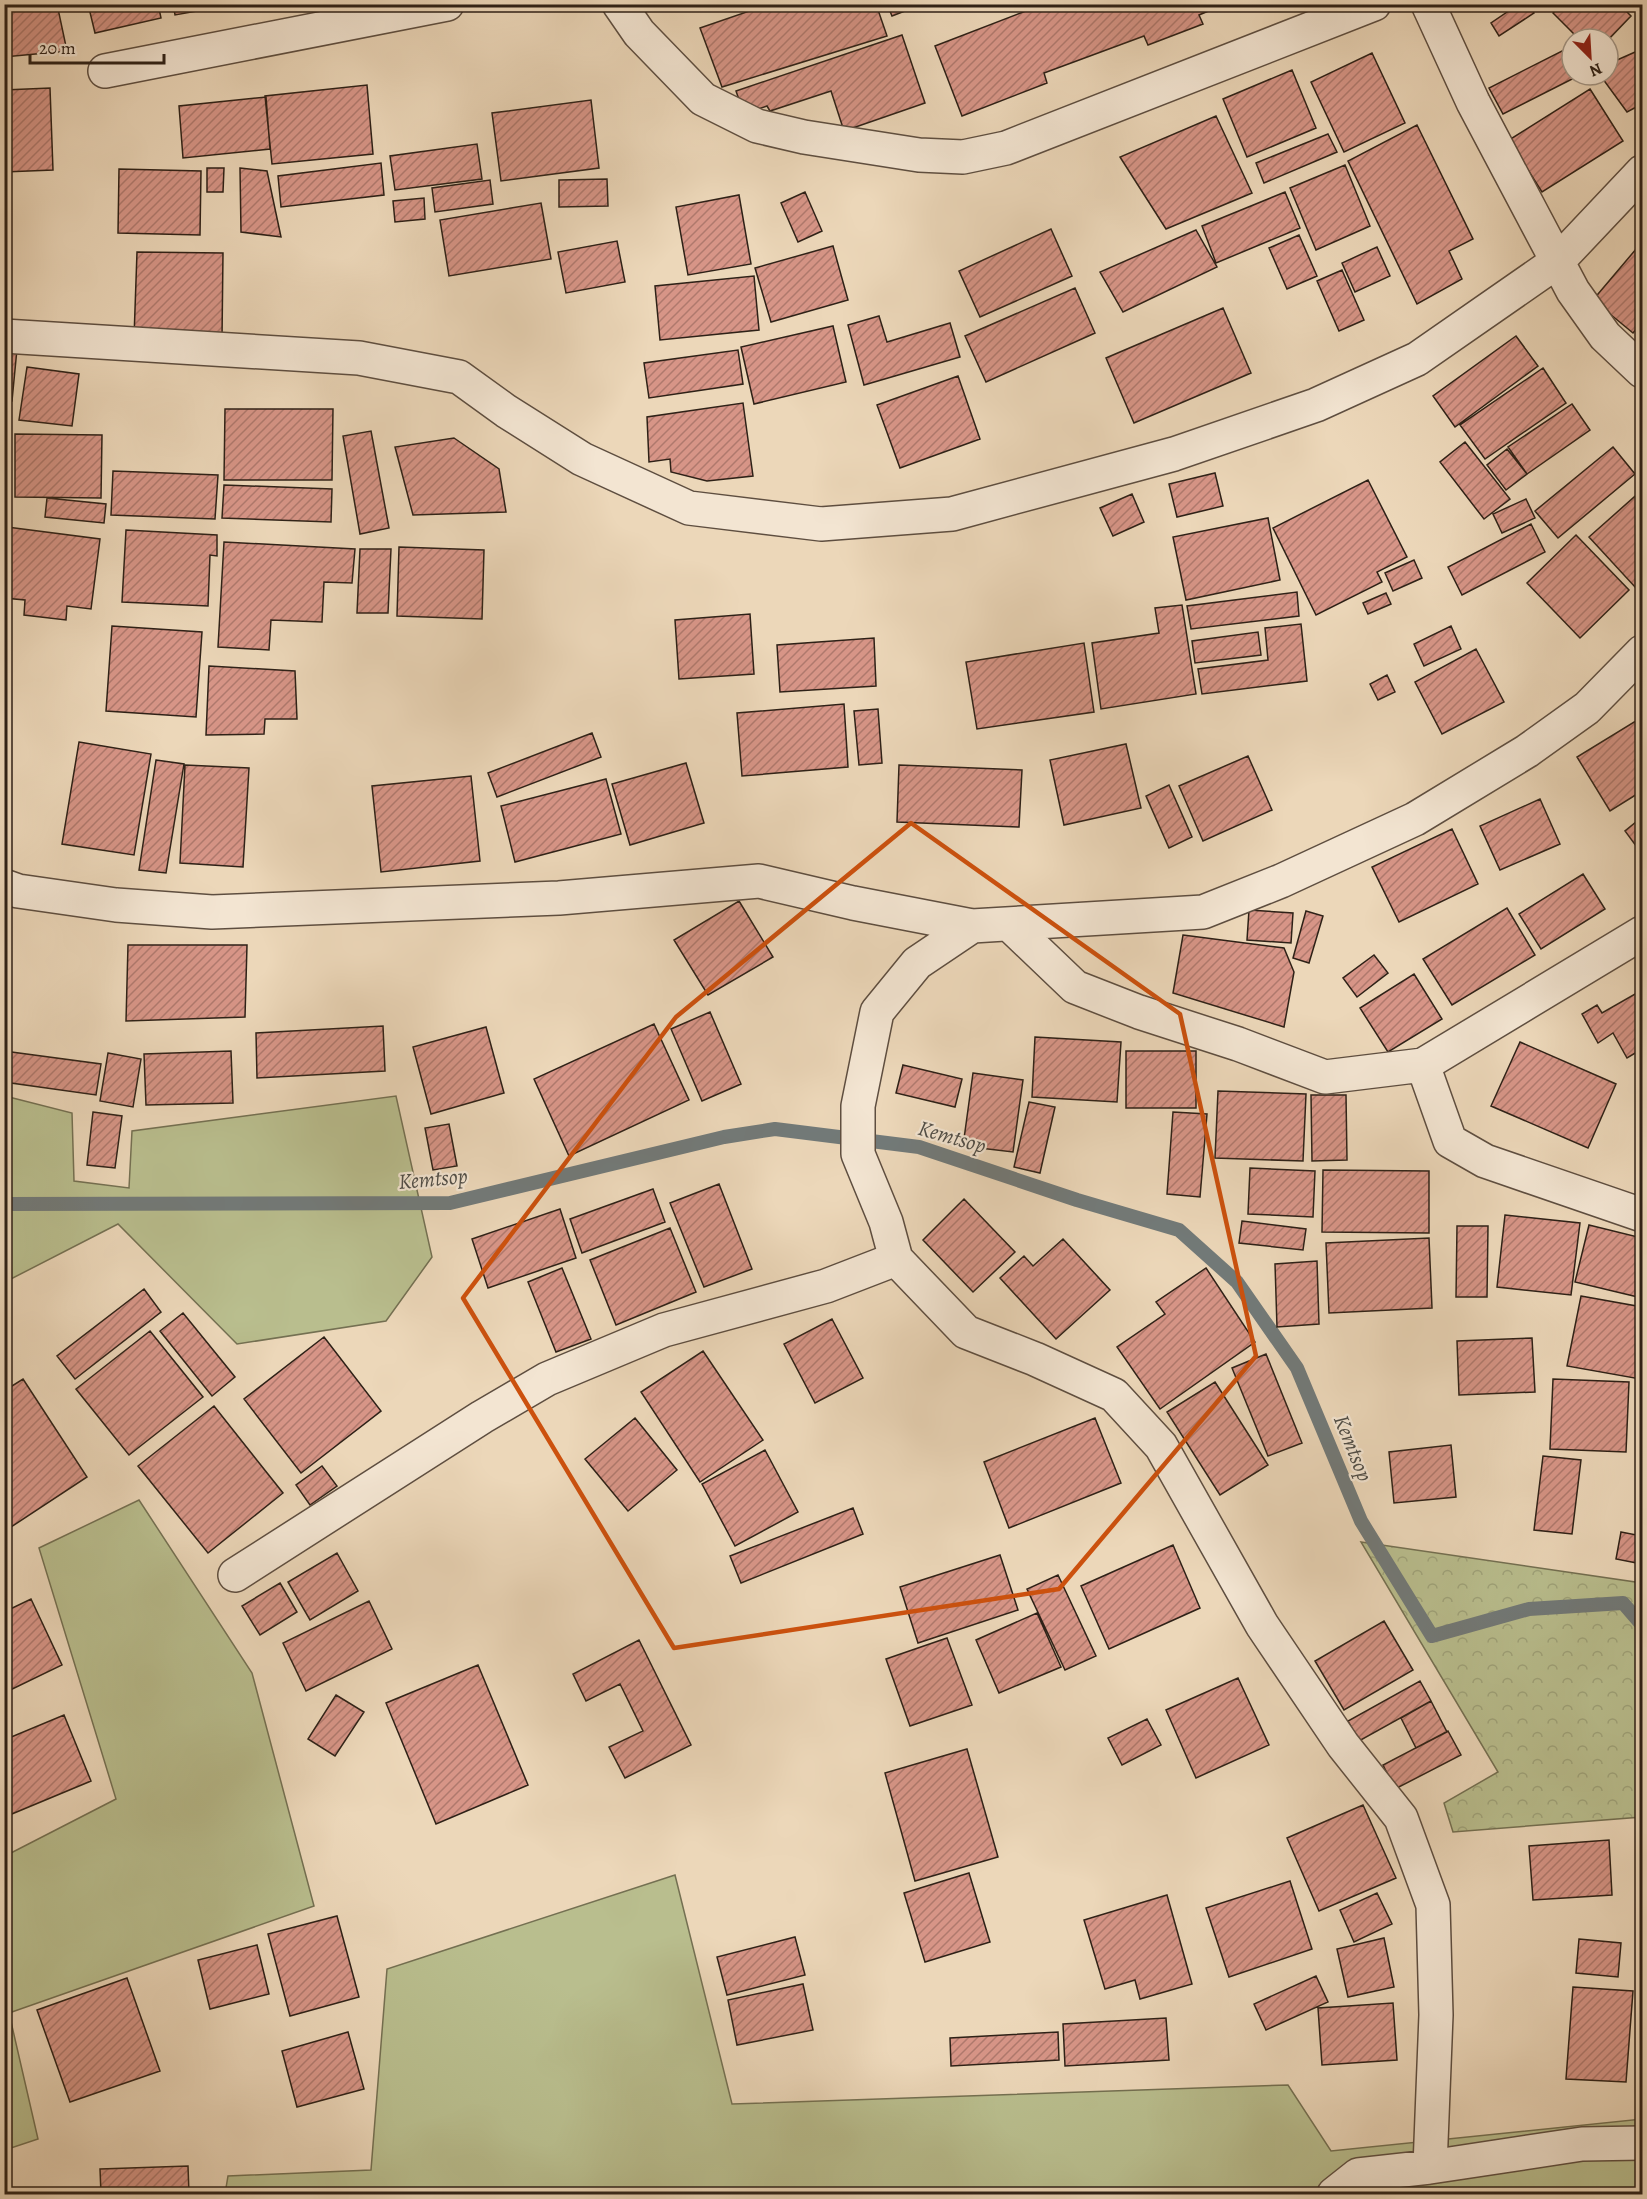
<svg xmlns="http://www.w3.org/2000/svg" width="1647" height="2199" font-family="Alegreya,serif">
	<defs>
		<pattern id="forest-crowns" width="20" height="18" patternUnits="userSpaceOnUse" patternTransform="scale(1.5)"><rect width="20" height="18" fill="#b9be8e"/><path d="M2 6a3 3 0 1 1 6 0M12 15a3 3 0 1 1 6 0" fill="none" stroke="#9fa37a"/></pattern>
		<pattern id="building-hatch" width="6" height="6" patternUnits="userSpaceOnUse" patternTransform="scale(1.5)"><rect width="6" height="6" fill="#d79587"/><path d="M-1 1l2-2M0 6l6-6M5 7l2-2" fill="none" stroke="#af796d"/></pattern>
	</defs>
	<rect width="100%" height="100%" fill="#ecd7b9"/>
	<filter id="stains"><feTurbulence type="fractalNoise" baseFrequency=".00333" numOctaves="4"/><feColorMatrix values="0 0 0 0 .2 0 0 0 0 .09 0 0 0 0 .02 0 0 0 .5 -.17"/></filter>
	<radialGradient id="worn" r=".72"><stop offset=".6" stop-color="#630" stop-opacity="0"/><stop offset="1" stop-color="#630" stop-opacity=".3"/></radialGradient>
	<path fill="#b9be8e" stroke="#747052" stroke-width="1.5" d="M 5,1096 L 72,1113 L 74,1181 L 129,1188 L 132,1131 L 396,1096 L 432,1257 L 386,1321 L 237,1344 L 118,1224 L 5,1282 Z
		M 139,1500 L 252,1673 L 314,1906 L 9,2013 L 38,2139 L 5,2150 L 5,1856 L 116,1799 L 39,1548 Z
		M 675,1875 L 732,2104 L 1288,2085 L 1331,2151 L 1642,2119 L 1642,2194 L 225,2194 L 228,2176 L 371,2170 L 387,1969 Z"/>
	<path fill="url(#forest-crowns)" stroke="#747052" stroke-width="1.5" d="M 1361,1542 L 1642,1583 L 1642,1817 L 1453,1832 L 1444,1803 L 1498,1772 Z"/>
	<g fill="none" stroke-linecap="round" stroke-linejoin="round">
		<path stroke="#727a79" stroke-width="14" d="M 4,1204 L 450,1203 L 724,1137 L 775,1129 L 919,1147 L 1077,1200 L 1179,1230 L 1237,1282 L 1297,1368 L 1361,1521 L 1432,1636 L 1529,1609 L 1623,1603 L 1642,1625"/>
	</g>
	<path fill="url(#building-hatch)" stroke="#2e2117" stroke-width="1.5" d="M 14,4 L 57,4 L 67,51 L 4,57 L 4,7 Z
		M 88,4 L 158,4 L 161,18 L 95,33 Z
		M 173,4 L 219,4 L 220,7 L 175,15 Z
		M 770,4 L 876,4 L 887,36 L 722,87 L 700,28 Z
		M 887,4 L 923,4 L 892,16 Z
		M 1044,4 L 1217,4 L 1218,7 L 1199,15 L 1203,24 L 1148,45 L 1144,36 L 1044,73 L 1047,83 L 962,116 L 935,46 Z
		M 1519,4 L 1529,4 L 1534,13 L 1499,36 L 1491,23 Z
		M 1561,4 L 1619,4 L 1631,16 L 1608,40 L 1579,39 L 1553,13 Z
		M 902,35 L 925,103 L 844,131 L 831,91 L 770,111 L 767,106 L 744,114 L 736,91 Z
		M 1568,48 L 1572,56 L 1572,75 L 1580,75 L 1503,114 L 1489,88 Z
		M 1642,49 L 1642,104 L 1627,112 L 1600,75 L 1608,75 L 1608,64 Z
		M 1372,53 L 1405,123 L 1344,152 L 1311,82 Z
		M 1292,70 L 1316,128 L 1247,157 L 1223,99 Z
		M 367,85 L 373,154 L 272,164 L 265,96 Z
		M 50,88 L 53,170 L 4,172 L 4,90 Z
		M 1590,89 L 1623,141 L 1542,192 L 1509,140 Z
		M 266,97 L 270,149 L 183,158 L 179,106 Z
		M 591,100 L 599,168 L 501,181 L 492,113 Z
		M 1216,116 L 1252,193 L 1166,229 L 1120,157 Z
		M 1417,125 L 1473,239 L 1449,251 L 1462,279 L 1417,304 L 1348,161 Z
		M 1328,134 L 1337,152 L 1264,183 L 1256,163 Z
		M 477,144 L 482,179 L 395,190 L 390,156 Z
		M 381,163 L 384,195 L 281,207 L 278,176 Z
		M 1345,165 L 1370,226 L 1316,250 L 1290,188 Z
		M 207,168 L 224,168 L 223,192 L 207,192 Z
		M 240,168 L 267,171 L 281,237 L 241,232 Z
		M 119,169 L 201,171 L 200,235 L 118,233 Z
		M 607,179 L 608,206 L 559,207 L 559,180 Z
		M 490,180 L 493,204 L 435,212 L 432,188 Z
		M 805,192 L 822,231 L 798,242 L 781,203 Z
		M 1285,192 L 1300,228 L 1216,263 L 1202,226 Z
		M 739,195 L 751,264 L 688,275 L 676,207 Z
		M 424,198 L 425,219 L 395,222 L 393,201 Z
		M 541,203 L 551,259 L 449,276 L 440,220 Z
		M 1051,229 L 1072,276 L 980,317 L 959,271 Z
		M 1196,230 L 1217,267 L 1123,312 L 1100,272 Z
		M 1299,235 L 1317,276 L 1287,289 L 1269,248 Z
		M 617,241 L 625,282 L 566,293 L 558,252 Z
		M 1642,242 L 1642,322 L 1633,333 L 1593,300 Z
		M 833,246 L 848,300 L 771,322 L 755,268 Z
		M 1377,247 L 1390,276 L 1355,292 L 1342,263 Z
		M 137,252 L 223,253 L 222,339 L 134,338 Z
		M 1342,270 L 1364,320 L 1339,331 L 1317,281 Z
		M 754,276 L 759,330 L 660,340 L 655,286 Z
		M 1075,288 L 1095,333 L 986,382 L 965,336 Z
		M 1223,308 L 1251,373 L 1134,423 L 1106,358 Z
		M 879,316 L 887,342 L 950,323 L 960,357 L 864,385 L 848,325 Z
		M 833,326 L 846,382 L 754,404 L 741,347 Z
		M 1516,336 L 1538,366 L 1455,427 L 1433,396 Z
		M 4,348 L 17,349 L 12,401 L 4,400 Z
		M 738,350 L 743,384 L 649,398 L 644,363 Z
		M 27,367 L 79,374 L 72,426 L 19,420 Z
		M 1543,368 L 1566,403 L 1485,459 L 1460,425 Z
		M 958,376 L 980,439 L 900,468 L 877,405 Z
		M 743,403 L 753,476 L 707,481 L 671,472 L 670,459 L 649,462 L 647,417 Z
		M 1572,404 L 1590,430 L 1527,474 L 1508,447 Z
		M 225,409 L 333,409 L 332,480 L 224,480 Z
		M 371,431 L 389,528 L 360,534 L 343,436 Z
		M 15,434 L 102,435 L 101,498 L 15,497 Z
		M 454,438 L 499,469 L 506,512 L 413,515 L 395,447 Z
		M 1465,442 L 1510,499 L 1484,519 L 1440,462 Z
		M 1613,447 L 1635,474 L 1558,538 L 1535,511 Z
		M 1507,449 L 1527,474 L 1506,490 L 1487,465 Z
		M 113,471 L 218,475 L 215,519 L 111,515 Z
		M 1215,473 L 1223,506 L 1177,517 L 1169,484 Z
		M 1368,480 L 1407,557 L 1377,572 L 1382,582 L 1316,615 L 1273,528 Z
		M 224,485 L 332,489 L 331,522 L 222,518 Z
		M 1642,490 L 1642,580 L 1635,587 L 1589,537 Z
		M 1132,494 L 1144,522 L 1113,536 L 1100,508 Z
		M 47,498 L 106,504 L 104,523 L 45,517 Z
		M 1526,499 L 1535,518 L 1502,533 L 1493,514 Z
		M 1268,518 L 1280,580 L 1186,600 L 1173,537 Z
		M 1531,524 L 1545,552 L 1462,595 L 1448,567 Z
		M 7,527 L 100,539 L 91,609 L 67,606 L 66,620 L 24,615 L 25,600 L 4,598 L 4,547 Z
		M 126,530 L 217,535 L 217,556 L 210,555 L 208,606 L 122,602 Z
		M 1576,535 L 1629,590 L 1580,638 L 1527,583 Z
		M 224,542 L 355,549 L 352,583 L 324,582 L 322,622 L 271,620 L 269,650 L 218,647 Z
		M 399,547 L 484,550 L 482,619 L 397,616 Z
		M 360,549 L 391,549 L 388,613 L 357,613 Z
		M 1414,560 L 1422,578 L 1393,591 L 1385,573 Z
		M 1297,592 L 1299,616 L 1191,629 L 1187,606 Z
		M 1386,593 L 1391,604 L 1368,614 L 1363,603 Z
		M 1182,605 L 1196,694 L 1101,709 L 1092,643 L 1159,633 L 1155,608 Z
		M 750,614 L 754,674 L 679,679 L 675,620 Z
		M 1301,624 L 1307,681 L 1202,694 L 1198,669 L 1268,660 L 1265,628 Z
		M 112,626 L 202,632 L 196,717 L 106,711 Z
		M 1451,626 L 1461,649 L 1424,666 L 1414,644 Z
		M 1258,632 L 1261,655 L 1195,663 L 1192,641 Z
		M 874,638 L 876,686 L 780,692 L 777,645 Z
		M 1084,643 L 1094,712 L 977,729 L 966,662 Z
		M 1476,649 L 1504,702 L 1442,734 L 1415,682 Z
		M 209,666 L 295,671 L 297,719 L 265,719 L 264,734 L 206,735 Z
		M 1387,675 L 1395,692 L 1378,700 L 1370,684 Z
		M 844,704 L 848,767 L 742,776 L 737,713 Z
		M 878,709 L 882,763 L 859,765 L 854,711 Z
		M 1639,719 L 1642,724 L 1642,791 L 1610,811 L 1577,757 Z
		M 592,733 L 601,757 L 497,797 L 488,773 Z
		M 79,742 L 151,754 L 134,855 L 62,844 Z
		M 1126,744 L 1141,808 L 1064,825 L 1050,760 Z
		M 1248,756 L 1272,810 L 1203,841 L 1179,786 Z
		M 156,760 L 184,764 L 166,873 L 139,870 Z
		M 686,763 L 704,823 L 630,845 L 612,784 Z
		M 185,765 L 249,768 L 243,867 L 180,863 Z
		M 899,765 L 1022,770 L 1019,827 L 897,822 Z
		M 471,776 L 480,861 L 381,872 L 372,786 Z
		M 606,779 L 621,834 L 515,862 L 501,806 Z
		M 1169,785 L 1192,837 L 1169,848 L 1146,796 Z
		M 1540,799 L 1560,844 L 1500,870 L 1480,826 Z
		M 1642,817 L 1642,854 L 1625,831 Z
		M 1452,829 L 1478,884 L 1399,922 L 1372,867 Z
		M 1583,874 L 1605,909 L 1541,949 L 1519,914 Z
		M 739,901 L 773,957 L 708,995 L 674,940 Z
		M 1507,908 L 1535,955 L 1452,1005 L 1423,959 Z
		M 1249,910 L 1293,913 L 1291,943 L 1247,940 Z
		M 1306,911 L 1323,916 L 1309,963 L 1293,958 Z
		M 1183,935 L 1284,948 L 1294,972 L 1284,1027 L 1173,993 Z
		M 128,945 L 247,945 L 245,1017 L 126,1021 Z
		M 1374,955 L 1388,973 L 1357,997 L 1343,978 Z
		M 1414,974 L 1442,1019 L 1388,1052 L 1360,1008 Z
		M 1642,990 L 1642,1049 L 1627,1058 L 1613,1033 L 1598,1043 L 1582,1014 L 1597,1005 L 1602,1013 Z
		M 710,1012 L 741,1084 L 702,1101 L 671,1029 Z
		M 654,1024 L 689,1100 L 569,1156 L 534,1079 Z
		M 383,1026 L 385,1071 L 257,1078 L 256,1033 Z
		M 486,1027 L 504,1093 L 431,1114 L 413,1047 Z
		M 1035,1037 L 1121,1042 L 1117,1102 L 1032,1097 Z
		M 1520,1042 L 1616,1084 L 1588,1148 L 1491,1106 Z
		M 4,1051 L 101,1064 L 96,1095 L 4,1082 Z
		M 231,1051 L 233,1103 L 146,1105 L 144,1054 Z
		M 1126,1051 L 1196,1051 L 1196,1108 L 1126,1108 Z
		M 108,1053 L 141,1059 L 133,1107 L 100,1101 Z
		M 903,1065 L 962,1079 L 955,1107 L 896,1093 Z
		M 973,1073 L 1023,1080 L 1013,1152 L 963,1146 Z
		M 1218,1091 L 1306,1094 L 1303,1161 L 1215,1158 Z
		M 1311,1095 L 1346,1095 L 1347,1160 L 1312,1161 Z
		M 1029,1102 L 1055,1107 L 1040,1173 L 1014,1167 Z
		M 93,1112 L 122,1116 L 115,1168 L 87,1165 Z
		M 1173,1112 L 1207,1114 L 1200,1197 L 1167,1194 Z
		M 449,1124 L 457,1166 L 433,1170 L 425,1128 Z
		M 1250,1168 L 1315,1171 L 1313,1217 L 1248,1214 Z
		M 1323,1170 L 1429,1171 L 1429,1233 L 1322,1232 Z
		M 719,1184 L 752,1269 L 704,1287 L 670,1203 Z
		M 653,1189 L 665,1222 L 582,1253 L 570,1219 Z
		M 964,1199 L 1015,1252 L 973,1292 L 923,1240 Z
		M 560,1209 L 576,1258 L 488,1288 L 472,1239 Z
		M 1505,1215 L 1580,1223 L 1571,1295 L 1497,1287 Z
		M 1242,1221 L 1306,1229 L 1303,1250 L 1239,1243 Z
		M 1589,1225 L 1642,1238 L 1642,1298 L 1575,1282 Z
		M 1457,1226 L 1488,1226 L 1487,1297 L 1456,1297 Z
		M 670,1228 L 696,1292 L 616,1325 L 590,1260 Z
		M 1429,1238 L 1432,1308 L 1329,1313 L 1326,1243 Z
		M 1063,1239 L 1110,1290 L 1056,1339 L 1000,1278 L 1024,1256 L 1033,1266 Z
		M 1317,1261 L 1319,1324 L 1277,1327 L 1275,1264 Z
		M 562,1268 L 591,1339 L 556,1352 L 528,1282 Z
		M 1206,1268 L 1255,1342 L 1160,1409 L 1117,1347 L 1165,1314 L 1156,1302 Z
		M 144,1289 L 161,1312 L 75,1379 L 57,1356 Z
		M 1581,1296 L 1642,1307 L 1642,1368 L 1640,1379 L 1567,1366 Z
		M 183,1313 L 235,1377 L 212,1396 L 160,1331 Z
		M 832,1319 L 863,1378 L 815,1403 L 784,1344 Z
		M 150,1331 L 203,1397 L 129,1455 L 76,1389 Z
		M 324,1337 L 381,1411 L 301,1473 L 244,1399 Z
		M 1532,1338 L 1535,1392 L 1459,1395 L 1457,1341 Z
		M 703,1351 L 763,1440 L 700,1482 L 641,1392 Z
		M 1266,1354 L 1302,1443 L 1268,1456 L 1232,1368 Z
		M 23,1379 L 87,1477 L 8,1529 L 4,1523 L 4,1391 Z
		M 1553,1379 L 1629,1382 L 1626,1452 L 1550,1449 Z
		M 1215,1382 L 1268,1465 L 1220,1495 L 1167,1412 Z
		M 214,1406 L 283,1493 L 208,1553 L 138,1466 Z
		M 635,1418 L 677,1470 L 628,1511 L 585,1459 Z
		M 1095,1418 L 1121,1483 L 1009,1528 L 984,1462 Z
		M 1451,1445 L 1456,1497 L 1394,1503 L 1389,1452 Z
		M 765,1450 L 798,1512 L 735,1546 L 702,1484 Z
		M 1543,1456 L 1581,1460 L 1572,1534 L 1534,1530 Z
		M 322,1466 L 337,1486 L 310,1505 L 296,1485 Z
		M 853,1508 L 863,1534 L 741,1583 L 730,1556 Z
		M 1621,1532 L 1642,1536 L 1642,1564 L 1616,1559 Z
		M 1173,1545 L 1200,1608 L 1109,1649 L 1081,1586 Z
		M 337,1553 L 358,1591 L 310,1620 L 288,1582 Z
		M 1000,1555 L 1018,1610 L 918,1643 L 900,1587 Z
		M 1058,1575 L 1096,1656 L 1065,1670 L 1027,1589 Z
		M 280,1583 L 297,1612 L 260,1635 L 242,1606 Z
		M 31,1599 L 62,1665 L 4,1693 L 4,1612 Z
		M 369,1601 L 392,1649 L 306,1691 L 283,1643 Z
		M 1037,1613 L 1061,1667 L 999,1693 L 976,1640 Z
		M 1384,1621 L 1413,1670 L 1344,1710 L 1315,1661 Z
		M 947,1638 L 972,1705 L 910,1726 L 886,1659 Z
		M 639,1640 L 691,1745 L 625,1778 L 609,1747 L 643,1731 L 620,1684 L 586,1701 L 573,1674 Z
		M 478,1665 L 528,1785 L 436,1824 L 386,1703 Z
		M 1238,1678 L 1269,1745 L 1196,1778 L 1166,1710 Z
		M 1420,1681 L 1431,1701 L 1359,1741 L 1348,1721 Z
		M 336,1695 L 364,1712 L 335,1756 L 308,1739 Z
		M 1431,1701 L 1447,1732 L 1416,1748 L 1401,1718 Z
		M 64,1715 L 91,1781 L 7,1816 L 4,1812 L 4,1740 Z
		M 1147,1719 L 1161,1745 L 1122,1765 L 1108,1738 Z
		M 1448,1731 L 1461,1755 L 1395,1789 L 1383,1765 Z
		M 967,1749 L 998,1857 L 915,1881 L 885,1773 Z
		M 1363,1805 L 1396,1878 L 1319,1911 L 1287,1838 Z
		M 1609,1840 L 1612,1895 L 1533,1900 L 1529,1846 Z
		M 969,1873 L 990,1942 L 925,1962 L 904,1893 Z
		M 1290,1881 L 1312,1949 L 1229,1977 L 1206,1908 Z
		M 1377,1893 L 1392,1924 L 1354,1942 L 1340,1910 Z
		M 1167,1895 L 1192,1984 L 1140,1999 L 1135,1980 L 1105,1989 L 1084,1920 Z
		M 337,1916 L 359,1997 L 290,2016 L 268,1934 Z
		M 795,1937 L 805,1975 L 727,1995 L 717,1957 Z
		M 1384,1938 L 1394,1987 L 1348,1997 L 1337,1949 Z
		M 1579,1939 L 1621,1943 L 1618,1977 L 1576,1973 Z
		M 257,1945 L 269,1994 L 210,2009 L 198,1960 Z
		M 1316,1976 L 1328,2002 L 1266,2030 L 1254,2004 Z
		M 127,1978 L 160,2071 L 70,2102 L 37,2010 Z
		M 803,1984 L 813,2030 L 737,2045 L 728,2000 Z
		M 1573,1987 L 1633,1991 L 1626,2082 L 1566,2079 Z
		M 1393,2003 L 1397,2060 L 1322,2065 L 1318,2008 Z
		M 1166,2018 L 1169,2060 L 1065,2066 L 1063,2024 Z
		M 348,2032 L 364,2089 L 297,2107 L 282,2051 Z
		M 1058,2032 L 1059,2060 L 951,2066 L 950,2038 Z
		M 188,2166 L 189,2194 L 101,2194 L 100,2169 Z
		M 63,2190 L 64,2194 L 4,2194 L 4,2193 Z"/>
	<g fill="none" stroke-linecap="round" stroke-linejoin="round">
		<g stroke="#5e4e40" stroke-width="36">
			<path id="minor" d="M 619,4 L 639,33 L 703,99 L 757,126 L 804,137 L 919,155 L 963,157 L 1006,148 L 1374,4
				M 1428,4 L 1473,102 L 1573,291 L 1605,336 L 1642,371
				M 105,71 L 447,4
				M 4,336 L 359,358 L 459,377 L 506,411 L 582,459 L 689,508 L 821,524 L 952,514 L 1174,454 L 1316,405 L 1417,359 L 1558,261 L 1642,172
				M 4,886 L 18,891 L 116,905 L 212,912 L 559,898 L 759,881 L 853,903 L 972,926 L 1203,912 L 1281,881 L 1415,819 L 1527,751 L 1587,708 L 1642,652
				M 1009,924 L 1075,987 L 1139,1012 L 1238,1044 L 1325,1077 L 1423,1065 L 1642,933
				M 972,926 L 917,963 L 877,1012 L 858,1106 L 858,1154 L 886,1222 L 896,1259 L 966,1332 L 1035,1359 L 1114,1395 L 1161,1446 L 1262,1625 L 1343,1745 L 1401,1818 L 1433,1905 L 1436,2015 L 1430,2167
				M 1423,1065 L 1450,1141 L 1485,1161 L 1642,1215
				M 235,1575 L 482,1417 L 547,1379 L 664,1330 L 826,1286 L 896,1259
				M 1334,2194 L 1358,2175 L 1430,2167 L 1582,2144 L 1642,2143"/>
		</g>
		<use href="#minor" stroke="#f3e5d2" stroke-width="33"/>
	</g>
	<path fill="none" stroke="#cc510e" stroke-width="4.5" stroke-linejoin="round" d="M 911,823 L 1180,1014 L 1256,1356 L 1059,1589 L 674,1648 L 463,1298 L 676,1017 Z"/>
	<g text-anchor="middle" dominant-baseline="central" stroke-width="4.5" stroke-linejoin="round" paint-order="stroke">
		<g font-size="22" font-style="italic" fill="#504e48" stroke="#f3e5d2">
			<text transform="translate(952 1137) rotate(16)">Kemtsop</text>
			<text transform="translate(433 1179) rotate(-5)">Kemtsop</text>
			<text transform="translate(1353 1448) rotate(68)">Kemtsop</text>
		</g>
	</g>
	<rect width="1647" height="2199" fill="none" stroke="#ecd7b9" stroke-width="24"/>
	<rect x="6" y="6" width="1635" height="2187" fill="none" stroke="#2e2117" stroke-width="3"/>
	<rect x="12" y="12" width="1623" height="2175" fill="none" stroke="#2e2117" stroke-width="1.5"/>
	<g transform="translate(1590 57) rotate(156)"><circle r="28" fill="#f3e5d2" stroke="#a49787" stroke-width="1.5"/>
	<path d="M0-4.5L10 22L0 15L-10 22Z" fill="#8f2418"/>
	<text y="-9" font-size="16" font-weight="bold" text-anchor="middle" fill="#2e2117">N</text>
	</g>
	<path d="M30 54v9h134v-9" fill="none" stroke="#2e2117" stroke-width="3"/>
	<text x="39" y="54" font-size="18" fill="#2e2117" stroke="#f3e5d2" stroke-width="4.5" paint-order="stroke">20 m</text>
	<rect width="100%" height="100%" filter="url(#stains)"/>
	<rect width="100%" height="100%" fill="url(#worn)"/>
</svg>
